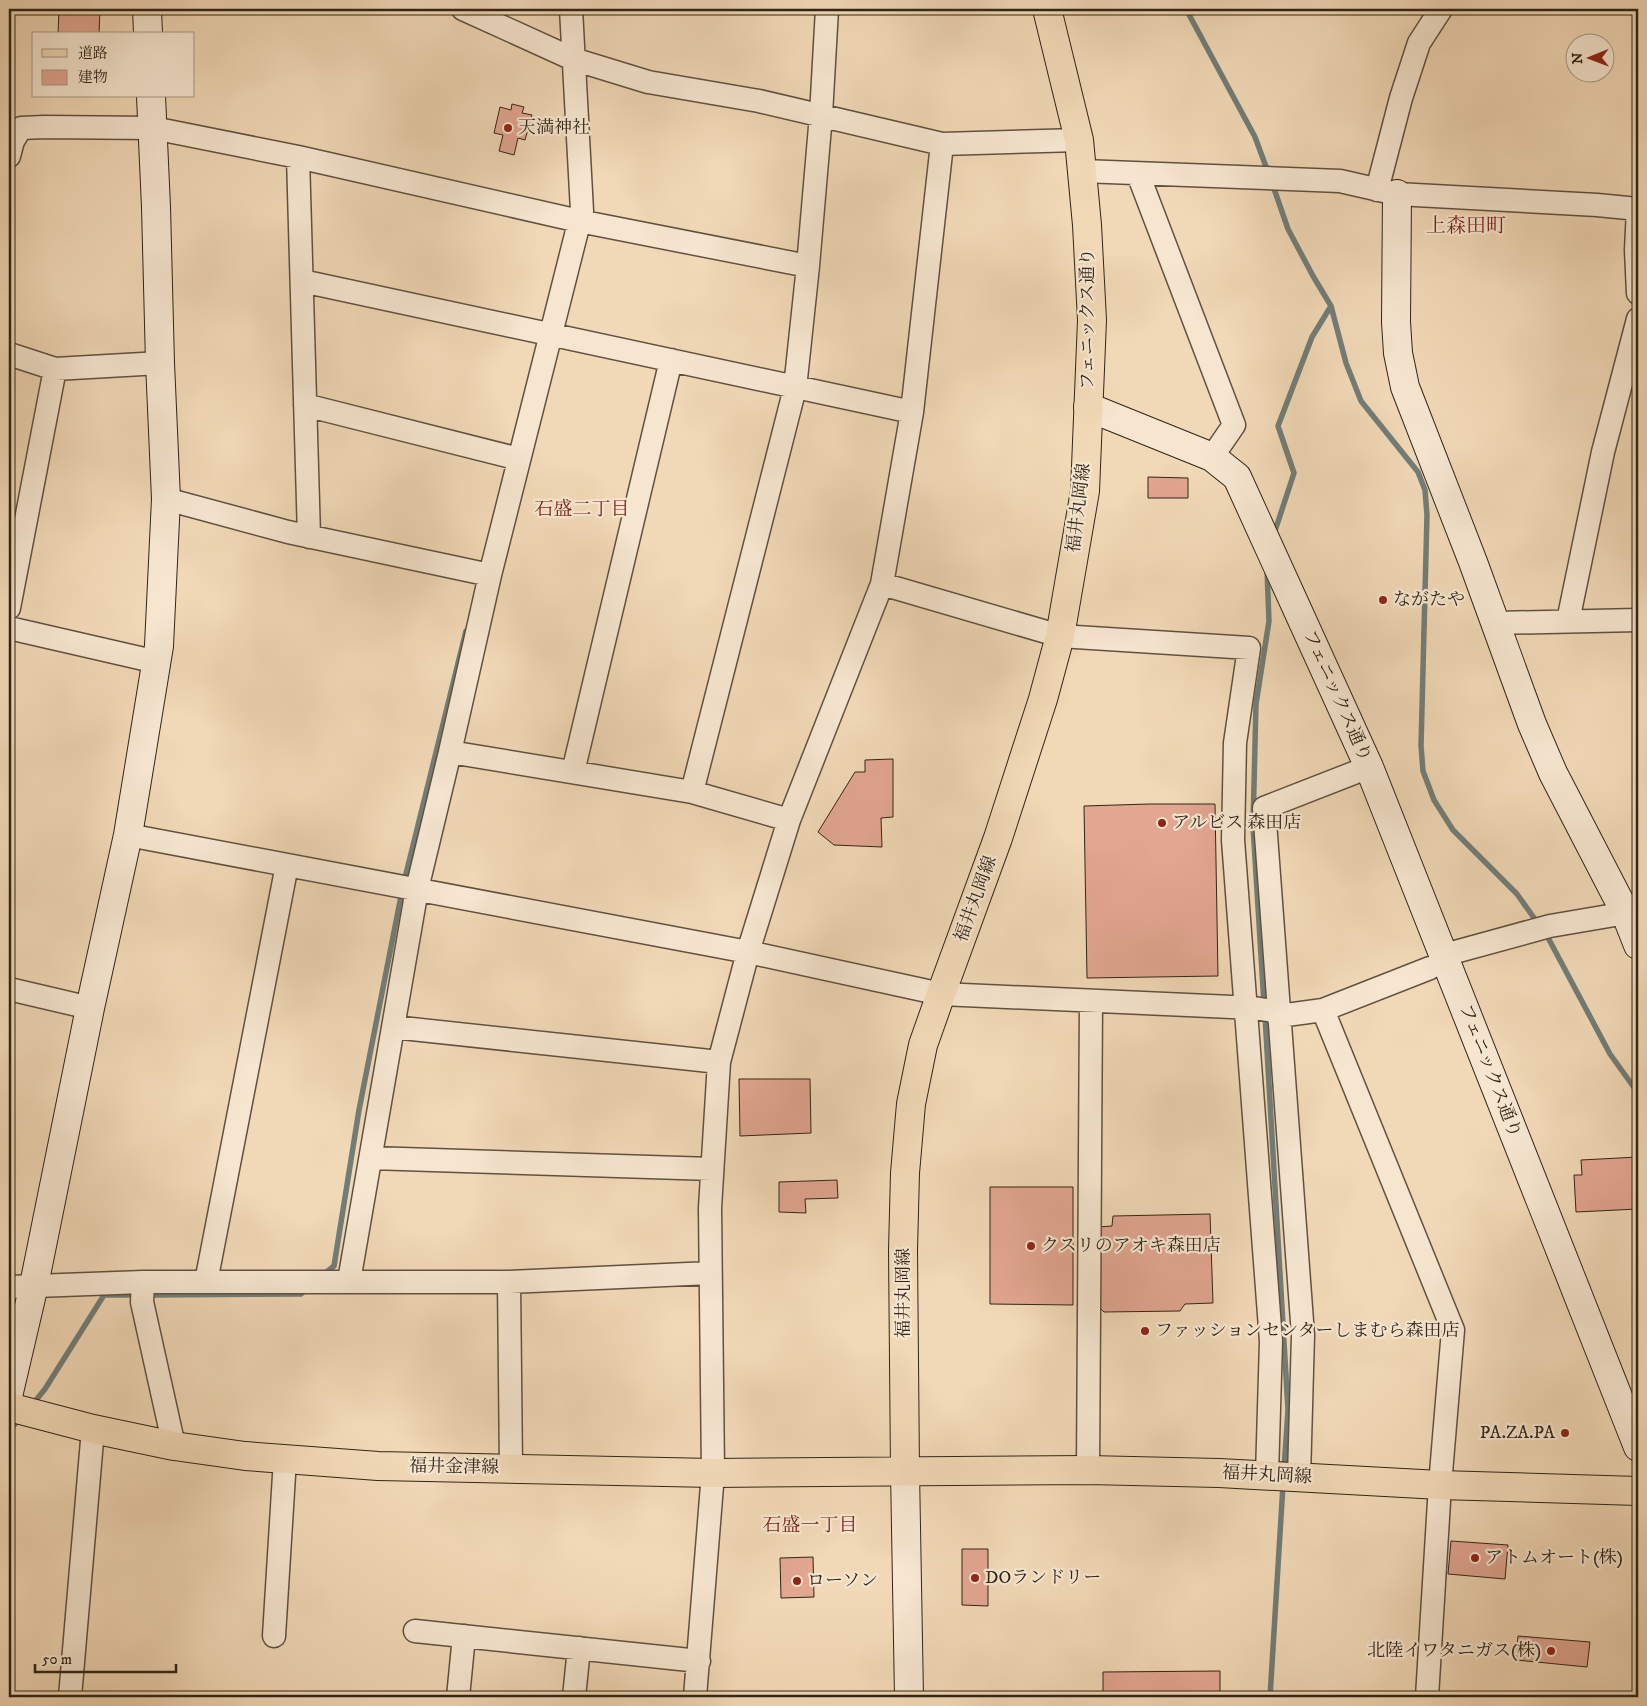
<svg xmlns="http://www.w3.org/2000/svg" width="1647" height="1706" font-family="'IM FELL DW Pica','Noto Serif JP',serif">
	<rect width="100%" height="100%" fill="#f1d8b6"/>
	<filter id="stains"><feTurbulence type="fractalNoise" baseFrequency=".004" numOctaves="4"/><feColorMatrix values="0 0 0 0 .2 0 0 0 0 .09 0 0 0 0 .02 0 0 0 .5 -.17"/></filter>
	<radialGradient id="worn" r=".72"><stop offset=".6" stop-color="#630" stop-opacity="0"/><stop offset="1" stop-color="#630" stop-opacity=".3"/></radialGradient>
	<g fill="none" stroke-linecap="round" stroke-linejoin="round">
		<path stroke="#727d78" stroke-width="5.5" d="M 1186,9 L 1255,137 L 1268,172
			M 1272,183 L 1288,229 L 1313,276 L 1331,306 L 1346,363 L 1361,401 L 1418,472 L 1425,490 L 1427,515 L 1421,746 L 1423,771 L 1434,800 L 1453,830 L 1517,894 L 1539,925
			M 1274,534 L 1294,473 L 1278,426 L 1312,337 L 1331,306
			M 404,882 L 466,631
			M 1545,932 L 1610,1054 L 1638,1093
			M 1264,1004 L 1253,826 L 1256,704 L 1269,621 L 1267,570
			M 1265,1016 L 1288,1410 L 1284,1470
			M 323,1275 L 334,1266 L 359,1110 L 402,891
			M 147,1295 L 301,1294 L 306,1289
			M 32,1405 L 45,1389 L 104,1295 L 138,1295
			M 9,1431 L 21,1417
			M 1270,1697 L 1283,1485"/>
	</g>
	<path fill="#e2a691" stroke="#312418" d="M 59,9 L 100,9 L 99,34 L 58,34 Z
		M 512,104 L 524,107 L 522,113 L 532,115 L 525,140 L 518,138 L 514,155 L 499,151 L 503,135 L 494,133 L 500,107 L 511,110 Z
		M 1148,477 L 1188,478 L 1188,498 L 1148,498 Z
		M 893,759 L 893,817 L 881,818 L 882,847 L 834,845 L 818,832 L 855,772 L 865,772 L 865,760 Z
		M 1149,804 L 1215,804 L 1218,976 L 1087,978 L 1084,806 Z
		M 739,1079 L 810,1079 L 811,1133 L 740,1136 Z
		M 1638,1157 L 1638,1209 L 1576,1212 L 1574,1175 L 1582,1175 L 1581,1160 Z
		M 837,1180 L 838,1198 L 805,1199 L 806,1213 L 779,1212 L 779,1182 Z
		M 990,1187 L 1073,1187 L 1073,1305 L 990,1304 Z
		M 1210,1214 L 1213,1303 L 1185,1304 L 1180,1311 L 1104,1312 L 1098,1306 L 1098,1227 L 1112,1226 L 1113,1216 Z
		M 1451,1541 L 1508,1545 L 1505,1579 L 1448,1574 Z
		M 962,1549 L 988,1549 L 988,1606 L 962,1605 Z
		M 813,1557 L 814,1597 L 781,1598 L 780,1558 Z
		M 1518,1636 L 1590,1642 L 1587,1667 L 1516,1660 Z
		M 1220,1671 L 1220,1697 L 1103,1697 L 1103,1672 Z"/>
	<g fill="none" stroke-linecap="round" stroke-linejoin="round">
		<g stroke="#615140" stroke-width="25">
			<path id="street" d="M 463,9 L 573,59 L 648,82 L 759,101 L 942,144 L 1079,140
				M 571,9 L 582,211 L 490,575 L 450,752 L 692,792 L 789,820
				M 9,156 L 13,141 L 21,128 L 44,127 L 153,128 L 298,157 L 579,221 L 808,266
				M 298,157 L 309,537
				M 1082,171 L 1340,181 L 1397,194 L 1597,205 L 1638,209
				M 1138,174 L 1234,425 L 1212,457
				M 1377,190 L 1401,98 L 1419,43 L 1441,9
				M 1638,209 L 1636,250 L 1638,293
				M 302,281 L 912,412
				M 9,354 L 55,369 L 160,363
				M 305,405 L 519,459
				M 166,499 L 288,532 L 490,575
				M 882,584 L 1060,636 L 1249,648 L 1235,743 L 1233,840 L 1271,1341 L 1267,1475
				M 9,608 L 55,369
				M 1568,621 L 1603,452 L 1638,319
				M 1495,623 L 1638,620
				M 9,628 L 157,662
				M 573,772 L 671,360
				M 692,792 L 795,388 L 808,266 L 821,115 L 827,9
				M 128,835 L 748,952 L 941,994 L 1254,1008 L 1273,1011 L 1279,1016 L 1323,1010
				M 1444,955 L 1550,926 L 1638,911
				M 9,989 L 90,1008
				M 393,1027 L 719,1062
				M 371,1158 L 712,1169
				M 349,1281 L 417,889 L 450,752
				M 143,1282 L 142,1302 L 174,1446
				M 206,1282 L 287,865
				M 509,1282 L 511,1469
				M 9,1287 L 143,1282 L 509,1282 L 710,1273
				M 1088,1470 L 1091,1001
				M 1299,1477 L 1303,1335 L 1264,808 L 1369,767
				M 415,1631 L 699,1661
				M 274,1636 L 285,1459
				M 70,1697 L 93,1429
				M 458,1697 L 464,1636
				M 574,1697 L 579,1648
				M 695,1697 L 713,1473 L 710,1208 L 719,1062 L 748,952 L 789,820 L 882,584 L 912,412 L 942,144
				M 1427,1697 L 1440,1485 L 1453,1330 L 1323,1010 L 1430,968"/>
		</g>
		<g stroke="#312418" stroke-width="30">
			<path id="secondary" d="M 147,9 L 148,34
				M 1397,194 L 1396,322 L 1398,353 L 1405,387 L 1473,562 L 1532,724 L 1553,773 L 1625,912 L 1638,945
				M 1088,407 L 1212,457 L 1237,477 L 1369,767 L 1638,1447
				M 9,1392 L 34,1285 L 90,1008 L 128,835 L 159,646 L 166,499 L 160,363 L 156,207 L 151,96
				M 905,1471 L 909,1697"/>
		</g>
		<g stroke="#312418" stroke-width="30">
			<path id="primary" d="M 9,1407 L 93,1429 L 174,1446 L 245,1456 L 378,1466 L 713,1473 L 1088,1470 L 1219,1473 L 1440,1485 L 1638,1491
				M 905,1471 L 903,1250 L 905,1173 L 911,1104 L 923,1045 L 941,994 L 998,838 L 1043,699 L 1060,636 L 1085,491 L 1092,320 L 1087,225 L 1079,140 L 1047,9"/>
		</g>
		<use href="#street" stroke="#f6e6d0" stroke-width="22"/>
		<use href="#secondary" stroke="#f6e6d0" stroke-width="28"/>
		<use href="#primary" stroke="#f1d8b6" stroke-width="28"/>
	</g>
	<g fill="#8f2418" stroke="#f6e6d0" stroke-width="2">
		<circle cx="508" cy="128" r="5"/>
		<circle cx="1383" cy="600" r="5"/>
		<circle cx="1162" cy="823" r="5"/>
		<circle cx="1031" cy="1246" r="5"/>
		<circle cx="1145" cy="1331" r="5"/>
		<circle cx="1565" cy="1433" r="5"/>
		<circle cx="1475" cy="1558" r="5"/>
		<circle cx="975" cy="1578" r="5"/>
		<circle cx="797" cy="1581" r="5"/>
		<circle cx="1551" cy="1651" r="5"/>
	</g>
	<g text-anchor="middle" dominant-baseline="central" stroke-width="4.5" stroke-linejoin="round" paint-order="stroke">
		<g font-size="18" fill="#312418" stroke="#f6e6d0" text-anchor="start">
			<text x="518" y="128">天満神社</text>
			<text x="1393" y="600">ながたや</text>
			<text x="1172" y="823">アルビス 森田店</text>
			<text x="1041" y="1246">クスリのアオキ森田店</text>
			<text x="1155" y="1331">ファッションセンターしまむら森田店</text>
			<text x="1555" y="1433" text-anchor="end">PA.ZA.PA</text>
			<text x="1485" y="1558">アトムオート(株)</text>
			<text x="985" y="1578">DOランドリー</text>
			<text x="807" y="1581">ローソン</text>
			<text x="1541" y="1651" text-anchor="end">北陸イワタニガス(株)</text>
		</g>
		<g font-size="18" fill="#312418" stroke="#f6e6d0">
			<text transform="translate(1088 319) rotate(-90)">フェニックス通り</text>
			<text transform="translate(1079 508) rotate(-83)">福井丸岡線</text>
			<text transform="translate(1337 696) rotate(66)">フェニックス通り</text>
			<text transform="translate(976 899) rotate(-70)">福井丸岡線</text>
			<text transform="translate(1490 1071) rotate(69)">フェニックス通り</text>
			<text transform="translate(904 1293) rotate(-90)">福井丸岡線</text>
			<text transform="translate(454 1467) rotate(1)">福井金津線</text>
			<text transform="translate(1267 1475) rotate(3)">福井丸岡線</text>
		</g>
		<g font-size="19" fill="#7a1f14" stroke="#f6e6d0">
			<text x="582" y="509">石盛二丁目</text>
			<text x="810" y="1525">石盛一丁目</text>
		</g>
		<g font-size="20" fill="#7a1f14" stroke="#f6e6d0">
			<text x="1466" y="226">上森田町</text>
		</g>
	</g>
	<rect width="1647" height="1706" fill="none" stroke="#f1d8b6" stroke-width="30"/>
	<rect x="10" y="10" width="1627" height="1686" fill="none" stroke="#312418" stroke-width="2.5"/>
	<rect x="15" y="15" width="1617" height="1676" fill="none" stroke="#312418"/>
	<rect x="32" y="32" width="162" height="65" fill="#f6e6d0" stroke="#a79886"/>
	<rect x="42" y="49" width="25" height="8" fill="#f1d8b6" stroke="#a79886"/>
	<text x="78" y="58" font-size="15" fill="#312418">道路</text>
	<rect x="42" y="70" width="25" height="15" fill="#e2a691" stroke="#a79886"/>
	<text x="78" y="82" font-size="15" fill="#312418">建物</text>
	<g transform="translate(1590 58) rotate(269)"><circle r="24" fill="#f6e6d0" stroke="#a79886"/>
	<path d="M0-4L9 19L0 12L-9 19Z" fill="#8f2418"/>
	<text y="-8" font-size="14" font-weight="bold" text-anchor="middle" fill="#312418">N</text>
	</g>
	<path d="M35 1664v8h141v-8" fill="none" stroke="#312418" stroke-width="2.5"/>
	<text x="42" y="1664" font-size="15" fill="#312418" stroke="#f6e6d0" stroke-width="4" paint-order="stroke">50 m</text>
	<rect width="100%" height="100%" filter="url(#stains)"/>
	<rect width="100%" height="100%" fill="url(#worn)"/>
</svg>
